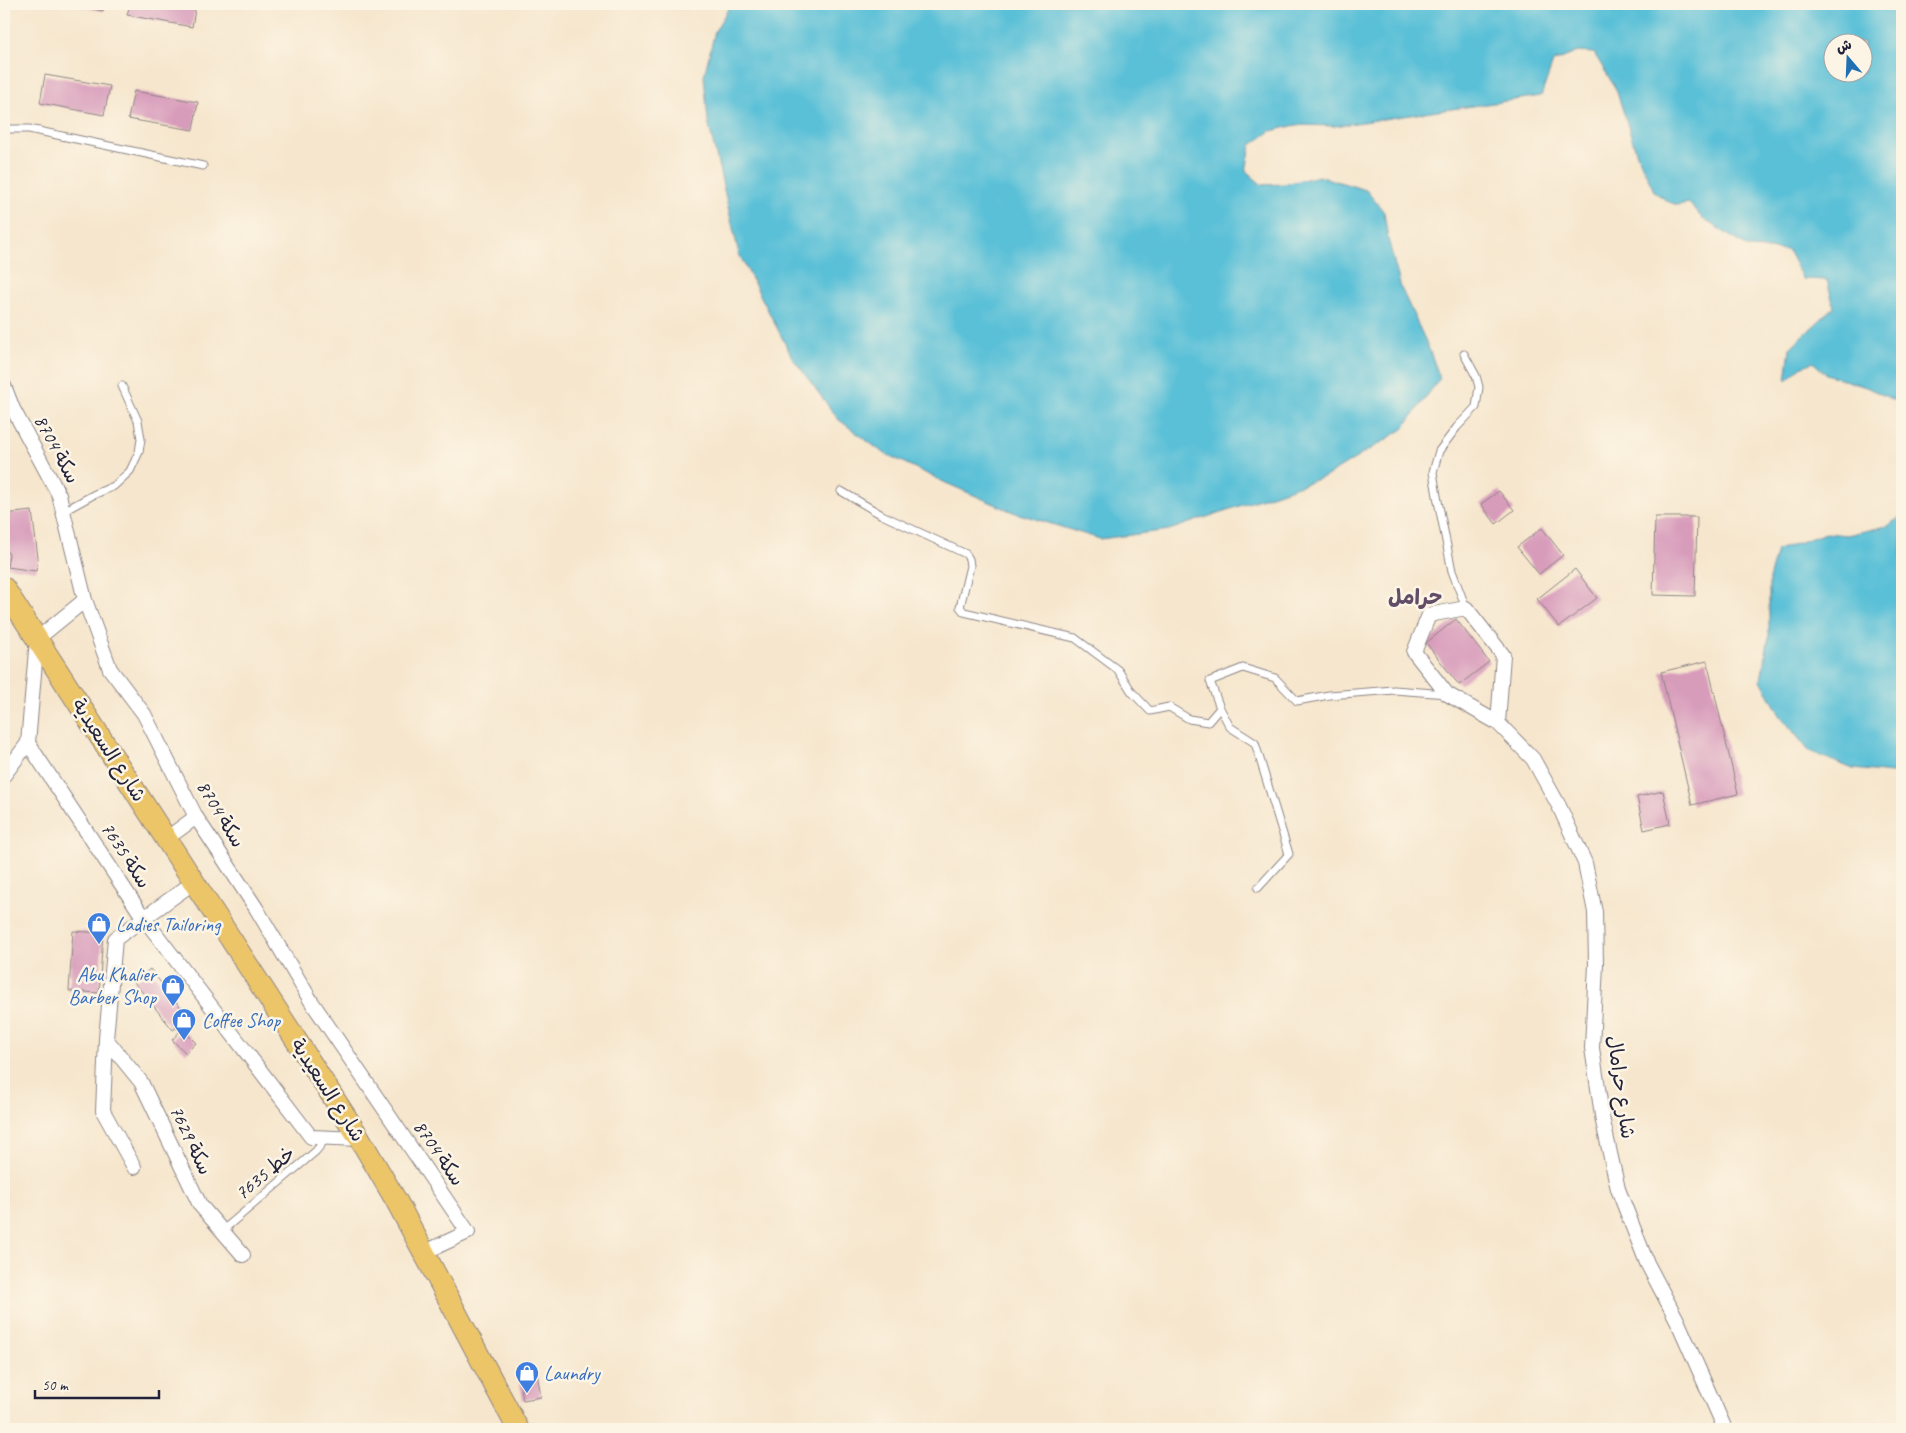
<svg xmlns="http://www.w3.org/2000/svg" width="1906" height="1433" font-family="Caveat,'Playpen Sans Arabic',sans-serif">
	<rect width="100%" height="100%" fill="#fcf5e5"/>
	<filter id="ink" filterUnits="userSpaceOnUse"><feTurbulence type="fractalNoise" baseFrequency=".02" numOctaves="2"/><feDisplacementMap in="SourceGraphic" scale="10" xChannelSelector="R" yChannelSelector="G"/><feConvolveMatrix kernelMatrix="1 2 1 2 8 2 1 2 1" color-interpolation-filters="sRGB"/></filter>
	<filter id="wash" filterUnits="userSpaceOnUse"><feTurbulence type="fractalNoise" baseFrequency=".0096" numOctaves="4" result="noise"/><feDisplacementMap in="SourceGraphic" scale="20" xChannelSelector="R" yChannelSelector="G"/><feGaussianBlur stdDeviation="1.12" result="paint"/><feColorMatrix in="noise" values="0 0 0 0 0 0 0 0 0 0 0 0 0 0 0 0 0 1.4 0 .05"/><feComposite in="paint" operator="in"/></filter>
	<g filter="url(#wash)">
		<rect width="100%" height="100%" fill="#f6e6cd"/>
		<path fill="#5ac0d7" stroke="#3e7189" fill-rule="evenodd" d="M 731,4 L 1902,4 L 1902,404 L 1866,387 L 1826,374 L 1813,362 L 1801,367 L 1786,380 L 1790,348 L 1834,307 L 1827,280 L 1803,279 L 1788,250 L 1749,248 L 1702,218 L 1689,203 L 1677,205 L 1667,201 L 1654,191 L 1637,154 L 1616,89 L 1594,53 L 1578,52 L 1553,62 L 1541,96 L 1335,126 L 1296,125 L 1271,131 L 1251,145 L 1246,171 L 1262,185 L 1285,184 L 1319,176 L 1366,190 L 1384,212 L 1388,239 L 1401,288 L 1427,344 L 1440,378 L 1403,429 L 1327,476 L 1169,530 L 1100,539 L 1013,512 L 946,483 L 882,452 L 838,419 L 792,357 L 739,254 L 708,121 L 704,76 L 715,31 ZM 1834,42 L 1864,42 L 1864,72 L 1834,72 Z
			M 1902,516 L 1902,774 L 1853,769 L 1809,751 L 1780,715 L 1761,680 L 1769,636 L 1769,579 L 1777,550 L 1826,533 L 1847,535 L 1887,526 Z"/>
		<g id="blocks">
			<path fill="#d89cbb" d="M 69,4 L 105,4 L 103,11 Z
				M 130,4 L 196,4 L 192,27 L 127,15 Z
				M 45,75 L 110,86 L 104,115 L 40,103 Z
				M 134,91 L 198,102 L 193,130 L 128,119 Z
				M 1499,491 L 1514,510 L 1496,524 L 1481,504 Z
				M 32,511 L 38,558 L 36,571 L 7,567 L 9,554 L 4,548 L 4,514 Z
				M 1655,517 L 1697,517 L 1695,596 L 1653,595 Z
				M 1542,528 L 1563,555 L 1539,574 L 1517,547 Z
				M 1575,569 L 1597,598 L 1559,627 L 1537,599 Z
				M 1456,619 L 1489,662 L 1459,685 L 1426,643 Z
				M 1707,661 L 1738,794 L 1692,805 L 1661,672 Z
				M 1663,791 L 1670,824 L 1644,830 L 1637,797 Z
				M 73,931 L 103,933 L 99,993 L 69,991 Z
				M 150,969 L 189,1018 L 173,1030 L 134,982 Z
				M 182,1029 L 196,1043 L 186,1053 L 172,1040 Z
				M 537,1373 L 541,1397 L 523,1400 L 519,1377 Z"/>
		</g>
	</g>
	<g filter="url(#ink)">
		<use href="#blocks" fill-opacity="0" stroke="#8c8484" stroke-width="1"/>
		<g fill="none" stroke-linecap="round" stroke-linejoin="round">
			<g stroke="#8c8484" stroke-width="9">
				<path id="lane" d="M 4,129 L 29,129 L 203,166
					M 1464,354 L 1476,376 L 1479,387 L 1476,407 L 1457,427 L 1439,451 L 1433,472 L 1437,496 L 1452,571 L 1466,608
					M 841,491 L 882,515 L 966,554 L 969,559 L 970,566 L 960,607 L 964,612 L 1075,638 L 1118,670 L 1132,692 L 1150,711 L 1169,707 L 1189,719 L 1208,722 L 1220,708 L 1210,681 L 1243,668 L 1275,678 L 1297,701 L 1329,695 L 1394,690 L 1447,694
					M 64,511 L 93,495 L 114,486 L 130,471 L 139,452 L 141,439 L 138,421 L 122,386
					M 1220,708 L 1230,727 L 1255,743 L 1289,854 L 1258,888
					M 222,1231 L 316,1151 L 323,1142 L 324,1137"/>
			</g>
			<g stroke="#8c8484" stroke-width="16">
				<path id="street" d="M 4,386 L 13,409 L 59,495 L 85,600 L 110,669 L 144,714 L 196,817 L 256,908 L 311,1001 L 468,1232 L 423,1253
					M 1498,723 L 1503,655 L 1466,608 L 1429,615 L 1414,652 L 1447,694 L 1498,723 L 1533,759 L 1559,806 L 1585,863 L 1595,912 L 1596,964 L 1592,1048 L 1603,1122 L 1618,1189 L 1647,1263 L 1677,1320 L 1725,1429
					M 28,743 L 143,917 L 311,1137 L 360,1139
					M 4,775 L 28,743 L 37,639 L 85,600
					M 166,839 L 196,817
					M 106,1039 L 141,1082 L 200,1205 L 243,1255
					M 134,1167 L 103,1111 L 106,1039 L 115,939 L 194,882"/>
			</g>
			<g stroke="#8c8484" stroke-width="23">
				<path id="primary" d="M 4,588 L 360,1139 L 397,1202 L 518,1429"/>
			</g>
			<use href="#lane" stroke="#fff" stroke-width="7"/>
			<use href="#street" stroke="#fff" stroke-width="14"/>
			<use href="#primary" stroke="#edc569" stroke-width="21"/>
		</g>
	</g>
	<defs>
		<g id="shop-pin" transform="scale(1.25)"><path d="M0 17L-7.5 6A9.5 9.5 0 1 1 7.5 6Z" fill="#3f7fe0" stroke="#fcf5e5"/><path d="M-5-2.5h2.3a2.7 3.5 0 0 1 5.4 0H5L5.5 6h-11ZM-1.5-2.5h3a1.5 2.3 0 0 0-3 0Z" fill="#fff"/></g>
	</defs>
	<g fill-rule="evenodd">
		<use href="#shop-pin" x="99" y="924"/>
		<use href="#shop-pin" x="173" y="986"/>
		<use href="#shop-pin" x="184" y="1020"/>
		<use href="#shop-pin" x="527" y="1373"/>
	</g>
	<g text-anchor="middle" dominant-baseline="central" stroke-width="5" stroke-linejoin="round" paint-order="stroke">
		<g font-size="20" fill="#22223b" stroke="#fcf5e5">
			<text transform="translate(57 449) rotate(62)">سكة 8704</text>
			<text transform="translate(109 750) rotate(57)">شارع السعيدية</text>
			<text transform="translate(221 814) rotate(59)">سكة 8704</text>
			<text transform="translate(126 855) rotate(57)">سكة 7635</text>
			<text transform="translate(1621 1087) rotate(82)">شارع حرامال</text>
			<text transform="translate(328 1090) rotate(57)">شارع السعيدية</text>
			<text transform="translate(191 1140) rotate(65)">سكة 7629</text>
			<text transform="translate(439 1153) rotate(56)">سكة 8704</text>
			<text transform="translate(265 1173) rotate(-40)">7635 خط</text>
		</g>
		<g font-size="20" fill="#366cbe" stroke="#fcf5e5" text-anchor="start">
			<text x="116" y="924">Ladies Tailoring</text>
			<text x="156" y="974" text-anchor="end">Abu Khalier<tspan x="156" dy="23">Barber Shop</tspan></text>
			<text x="202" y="1020">Coffee Shop</text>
			<text x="544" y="1373">Laundry</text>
		</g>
		<g font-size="21" font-weight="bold" fill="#624d68" stroke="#fcf5e5">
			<text x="1415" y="597">حرامل</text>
		</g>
	</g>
	<rect width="1906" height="1433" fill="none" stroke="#fcf5e5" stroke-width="20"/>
	<g transform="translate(1848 58) rotate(341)"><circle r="24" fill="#fcf5e5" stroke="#a5a1a1"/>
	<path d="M0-4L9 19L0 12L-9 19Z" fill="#1f6fb2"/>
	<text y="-8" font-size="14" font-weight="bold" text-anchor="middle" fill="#22223b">ش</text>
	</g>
	<path d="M35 1390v8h124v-8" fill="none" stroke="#22223b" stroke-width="2.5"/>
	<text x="42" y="1390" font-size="15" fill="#22223b" stroke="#fcf5e5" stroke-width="4" paint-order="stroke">50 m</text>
</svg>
